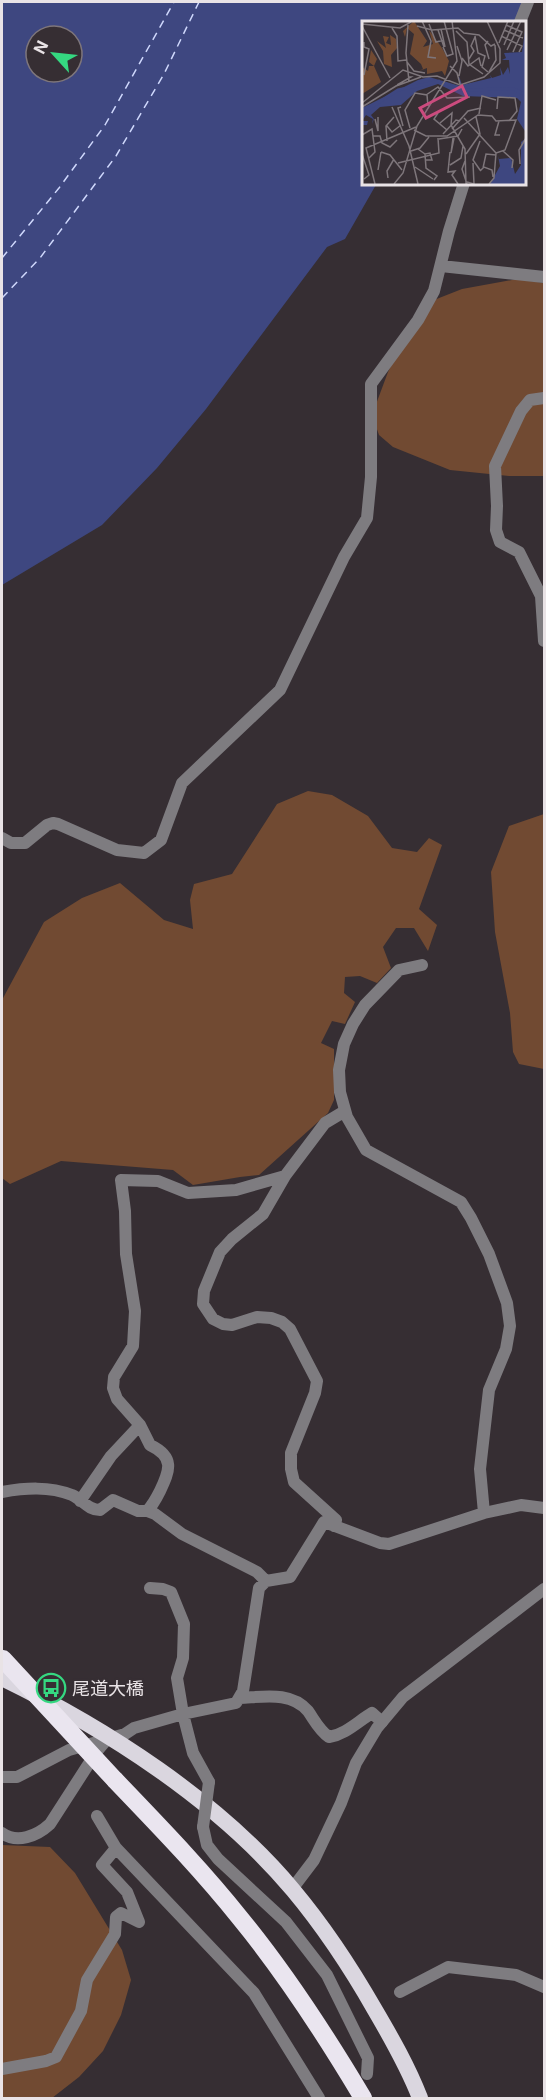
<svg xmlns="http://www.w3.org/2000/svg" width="546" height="2100" font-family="Inter,'Noto Sans JP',sans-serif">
	<rect width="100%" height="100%" fill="#362e33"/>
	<path fill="#714a32" d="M 517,279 L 544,283 L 544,476 L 509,476 L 450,470 L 393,447 L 379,435 L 372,415 L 388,372 L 417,312 L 434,300 L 462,289 Z
		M 308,791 L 332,795 L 368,816 L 392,848 L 417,852 L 429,838 L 442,845 L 419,909 L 437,925 L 428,951 L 414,928 L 396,928 L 383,947 L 391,968 L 377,983 L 360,976 L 345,977 L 344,993 L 355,1002 L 345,1024 L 332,1021 L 321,1043 L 334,1049 L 334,1100 L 328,1113 L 259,1175 L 240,1177 L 193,1185 L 173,1170 L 61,1161 L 10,1184 L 2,1178 L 2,1000 L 44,922 L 82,898 L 120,883 L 164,920 L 193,929 L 190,900 L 194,884 L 232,874 L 277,804 Z
		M 544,814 L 544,1069 L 519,1064 L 513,1052 L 510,1013 L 495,932 L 491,872 L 509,826 Z
		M 2,1845 L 50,1847 L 75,1873 L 122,1950 L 131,1980 L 121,2015 L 103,2051 L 79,2077 L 52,2098 L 2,2098 Z"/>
	<path fill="#3e4780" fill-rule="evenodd" d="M 2,2 L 523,2 L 516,22 L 363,22 L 363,183 L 377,183 L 345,239 L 327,247 L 206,409 L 157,468 L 102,525 L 2,585 ZM 36,36 L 72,36 L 72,72 L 36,72 Z"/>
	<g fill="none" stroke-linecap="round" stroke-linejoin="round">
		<path stroke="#cfd8fc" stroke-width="1.5" stroke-dasharray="8 6" stroke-linecap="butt" d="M 2,258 L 59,188 L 105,125 L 174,2
			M 2,298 L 40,258 L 116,156 L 164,74 L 199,2"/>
		<path stroke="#7e7c80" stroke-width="12" d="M 520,22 L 528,2
			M 441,266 L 544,277
			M 544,398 L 530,400 L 521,411 L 495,466 L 497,506 L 496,530 L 500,542 L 519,552 L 541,596 L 544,641
			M 2,838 L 11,843 L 25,843 L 47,825 L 53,823 L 58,824 L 117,850 L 144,853 L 161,840 L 182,783 L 280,690 L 344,557 L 367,518 L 371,477 L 371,384 L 418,320 L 434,291 L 449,231 L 464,183
			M 422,965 L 399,970 L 365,1005 L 353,1024 L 344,1044 L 339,1070 L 340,1092 L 347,1117 L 366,1150 L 461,1202 L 471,1218 L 489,1254 L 507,1303 L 510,1326 L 506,1349 L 489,1390 L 480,1469 L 484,1513
			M 2,1492 C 25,1488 49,1486 72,1495 C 83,1500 88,1510 100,1510 L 113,1500 L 138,1511 L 147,1511 L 155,1514 L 182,1534 L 257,1572 L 266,1581
			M 80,1501 L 111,1456 L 140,1425
			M 147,1511 C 153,1505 156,1499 160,1491 C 170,1470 175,1457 150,1445 L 140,1425 L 117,1399 L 113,1388 L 114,1377 L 133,1346 L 135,1311 L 126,1254 L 125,1211 L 121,1180 L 158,1181 L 188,1193 L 236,1190 L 285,1176
			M 334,1526 L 336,1520 L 294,1482 L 291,1469 L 291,1453 L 315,1393 L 317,1381 L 290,1329 L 282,1322 L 271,1318 L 257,1317 L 232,1325 L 223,1324 L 213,1319 L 203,1304 L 204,1291 L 220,1252 L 232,1239 L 263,1214 L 285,1176 L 325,1123 L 345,1111
			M 150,1588 L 163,1589 L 171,1592 L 184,1624 L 183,1658 L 177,1678 L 183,1714 L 193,1753 L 209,1782
			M 240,1698 C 263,1697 291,1691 308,1711 C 315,1721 319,1730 329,1737 C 346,1734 357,1722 372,1713 L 382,1722
			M 2,1777 L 17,1777 L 69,1750 L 125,1734 L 134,1728 L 183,1714 L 236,1703 L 243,1691 L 259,1588 L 266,1581 L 290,1577 L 324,1522 L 380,1543 L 389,1544 L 484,1513 L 521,1505 L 544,1508
			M 97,1816 L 116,1848 L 254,1993 L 319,2098
			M 203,1827 L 207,1845 L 218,1859 L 286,1922 L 327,1975 L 368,2058 L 367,2074
			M 400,1992 L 448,1967 L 516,1975 L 544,1987
			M 2,2069 L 46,2061 L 56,2057 L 81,2011 L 87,1980 L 115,1934 L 116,1917 L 121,1913 L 139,1922 L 127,1892 L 102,1865 L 116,1848"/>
		<path stroke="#7e7c80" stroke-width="12" d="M 2,1833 C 17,1844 37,1836 50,1824 L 97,1751 L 108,1738
			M 292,1889 L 314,1860 L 341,1803 L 356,1763 L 377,1728 L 403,1697 L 544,1589"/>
		<path stroke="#dad6df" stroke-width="16" d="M 2,1678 C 105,1728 219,1801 293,1890 C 324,1927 351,1968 375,2010 C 392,2039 408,2067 420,2098"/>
		<path stroke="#eae5ef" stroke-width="18" d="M 115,1780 C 158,1825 201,1869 240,1918 C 286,1974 326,2036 363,2098"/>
		<path stroke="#7e7c80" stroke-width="12" d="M 203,1827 L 209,1782"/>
		<path stroke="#eae5ef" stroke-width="18" d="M 3,1659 L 115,1780"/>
	</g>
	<defs>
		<g id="bus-ring" transform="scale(1.5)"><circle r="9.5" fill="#362e33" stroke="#35d881" stroke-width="1.5"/><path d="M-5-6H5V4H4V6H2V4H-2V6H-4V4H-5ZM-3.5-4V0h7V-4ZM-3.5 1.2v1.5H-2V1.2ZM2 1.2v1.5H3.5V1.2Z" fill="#35d881"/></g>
	</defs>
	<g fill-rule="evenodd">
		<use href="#bus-ring" x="51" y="1688"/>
	</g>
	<g text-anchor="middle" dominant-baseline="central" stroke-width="4.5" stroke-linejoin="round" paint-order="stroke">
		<g font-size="18" fill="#e9e3e6" stroke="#362e33" text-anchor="start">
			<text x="72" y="1688">尾道大橋</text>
		</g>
	</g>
	<g transform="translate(362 21)">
		<rect width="164" height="164" fill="#362e33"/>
		<path d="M 52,0 L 65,20 L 61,26 L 71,23 L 67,9 L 80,27 L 87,40 L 83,55 L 80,50 L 65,53 L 65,47 L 57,50 L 61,48 L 59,43 L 48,33 L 52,13 L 45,7 L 43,16 L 41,10 ZM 28,14 L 34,18 L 35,27 L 29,34 L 30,46 L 22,43 L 21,30 L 15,20 L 24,27 L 21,15 L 27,16 L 24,22 L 29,24 ZM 9,29 L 15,38 L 12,45 L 19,61 L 0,73 L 0,46 L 6,50 L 7,45 L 12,45 L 7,41 Z" fill="#714a32"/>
		<path d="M 163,10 L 163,110 L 155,98 L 159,81 L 155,77 L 101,75 L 76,63 L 55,70 L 39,84 L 18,86 L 9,94 L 12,98 L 10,103 L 11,98 L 4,94 L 0,100 L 6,100 L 5,104 L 0,104 L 0,87 L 56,59 L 67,56 L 98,65 L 97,55 L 100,64 L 129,57 L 128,54 L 130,57 L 139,54 L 138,46 L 141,54 L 146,46 L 148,53 L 147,39 L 140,39 L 144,37 L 142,32 L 160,31 ZM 163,118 L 163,163 L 128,163 L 138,145 L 136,135 L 137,138 L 149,137 L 153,153 L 159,144 L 159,121 Z" fill="#3e4780"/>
		<path fill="none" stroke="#3e4780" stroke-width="3" d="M 83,62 L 98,69 L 152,68 L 164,74M 0,92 L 36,69 L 78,60"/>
		<path fill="none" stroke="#7e767b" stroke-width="1.5" d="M 60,0 L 69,20 L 66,36 L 74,37M 0,3 L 38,7 L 49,1M 67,3 L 74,21 L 82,19M 46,4 L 44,32 L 47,60M 144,4 L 160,11 L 151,31M 0,5 L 28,57M 55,5 L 70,9 L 96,7 L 102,12 L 117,14 L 129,25 L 133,23M 30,7 L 35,15 L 36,40 L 44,39M 79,8 L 83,26M 76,9 L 82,26M 142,9 L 161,17M 94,10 L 105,21 L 107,43 L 121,53M 113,15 L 116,32 L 123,35 L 120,46 L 126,51M 139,15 L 160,25 L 157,31M 126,20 L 123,24 L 127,38M 137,22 L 146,0M 142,24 L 152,0M 95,25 L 100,40 L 97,55M 81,26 L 85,35 L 91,33 L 82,0M 145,29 L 159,0M 100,37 L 106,45 L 117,37 L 119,45M 107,38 L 112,30 L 109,25 L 113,16M 45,41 L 52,50 L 63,52M 88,45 L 95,52 L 98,63M 127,51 L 134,39 L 133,24M 2,54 L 7,28 L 2,26 L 2,21M 35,64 L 49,56 L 46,56M 64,74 L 76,66 L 85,77 L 108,76M 0,82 L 41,49 L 61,56 L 75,55 L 98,64 L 122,56 L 138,42 L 138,28 L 125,0M 0,86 L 34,65 L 59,56M 30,86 L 47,125 L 56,163M 39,86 L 36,87 L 41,105M 135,88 L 136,76 L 153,77 L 155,90 L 147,100M 76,92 L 72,98 L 85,109M 117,93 L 120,75 L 134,79M 102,97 L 134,132M 13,98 L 16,110 L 16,96M 137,100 L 133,114 L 138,114M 78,102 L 90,92 L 89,104 L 103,128 L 104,163M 25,105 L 30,111 L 39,104M 48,107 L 43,89 L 53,72 L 65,74 L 66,85M 90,108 L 106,90 L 119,87M 52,109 L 64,115 L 85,115 L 116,94 L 130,95 L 134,100 L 154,99 L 143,129 L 134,132 L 132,157 L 127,163M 81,113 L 94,99 L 98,100M 0,114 L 10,108 L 13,131 L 7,137M 11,115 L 18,115 L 20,122 L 28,126 L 35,119M 91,117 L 89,132 L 92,117M 77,118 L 96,115 L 100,108M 25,120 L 24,105 L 32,96M 56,128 L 63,133 L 68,132 L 70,139 L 64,139M 49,130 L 58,127 L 67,116M 141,130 L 151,139 L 150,147M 19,131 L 28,134 L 40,149M 88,131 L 86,151 L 93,150 L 90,154 L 96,163M 0,133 L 7,154 L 2,158M 63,133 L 64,147 L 75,155 L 72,159M 104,133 L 118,113 L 114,96M 103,140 L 100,148 L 105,163M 36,142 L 77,132 L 76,117M 158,143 L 157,129 L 164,117M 88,144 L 99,137 L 101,125M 53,146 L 71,158M 121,147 L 124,133 L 134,134M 16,149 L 19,131M 118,149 L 111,139 L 118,120M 118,150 L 122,146 L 130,149 L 131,156M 26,157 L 25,150 L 32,138M 105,161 L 112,163 L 111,142M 13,163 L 4,127 L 54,106M 32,163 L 41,152 L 55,105 L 95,40 L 90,0"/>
		<path fill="#cc4b7e" fill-opacity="0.15" stroke="#cc4b7e" stroke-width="3" d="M 100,65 L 105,76 L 64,97 L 58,87 Z"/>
		<rect width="164" height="164" fill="none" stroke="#e9e3e6" stroke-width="3"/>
	</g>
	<rect width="546" height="2100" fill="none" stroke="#e9e3e6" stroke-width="6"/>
	<g transform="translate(54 54) rotate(297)"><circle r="28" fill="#362e33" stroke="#7e767b" stroke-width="1.5"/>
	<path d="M0-4.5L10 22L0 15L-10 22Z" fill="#35d881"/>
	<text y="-9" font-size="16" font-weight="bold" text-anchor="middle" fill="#e9e3e6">N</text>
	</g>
</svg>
